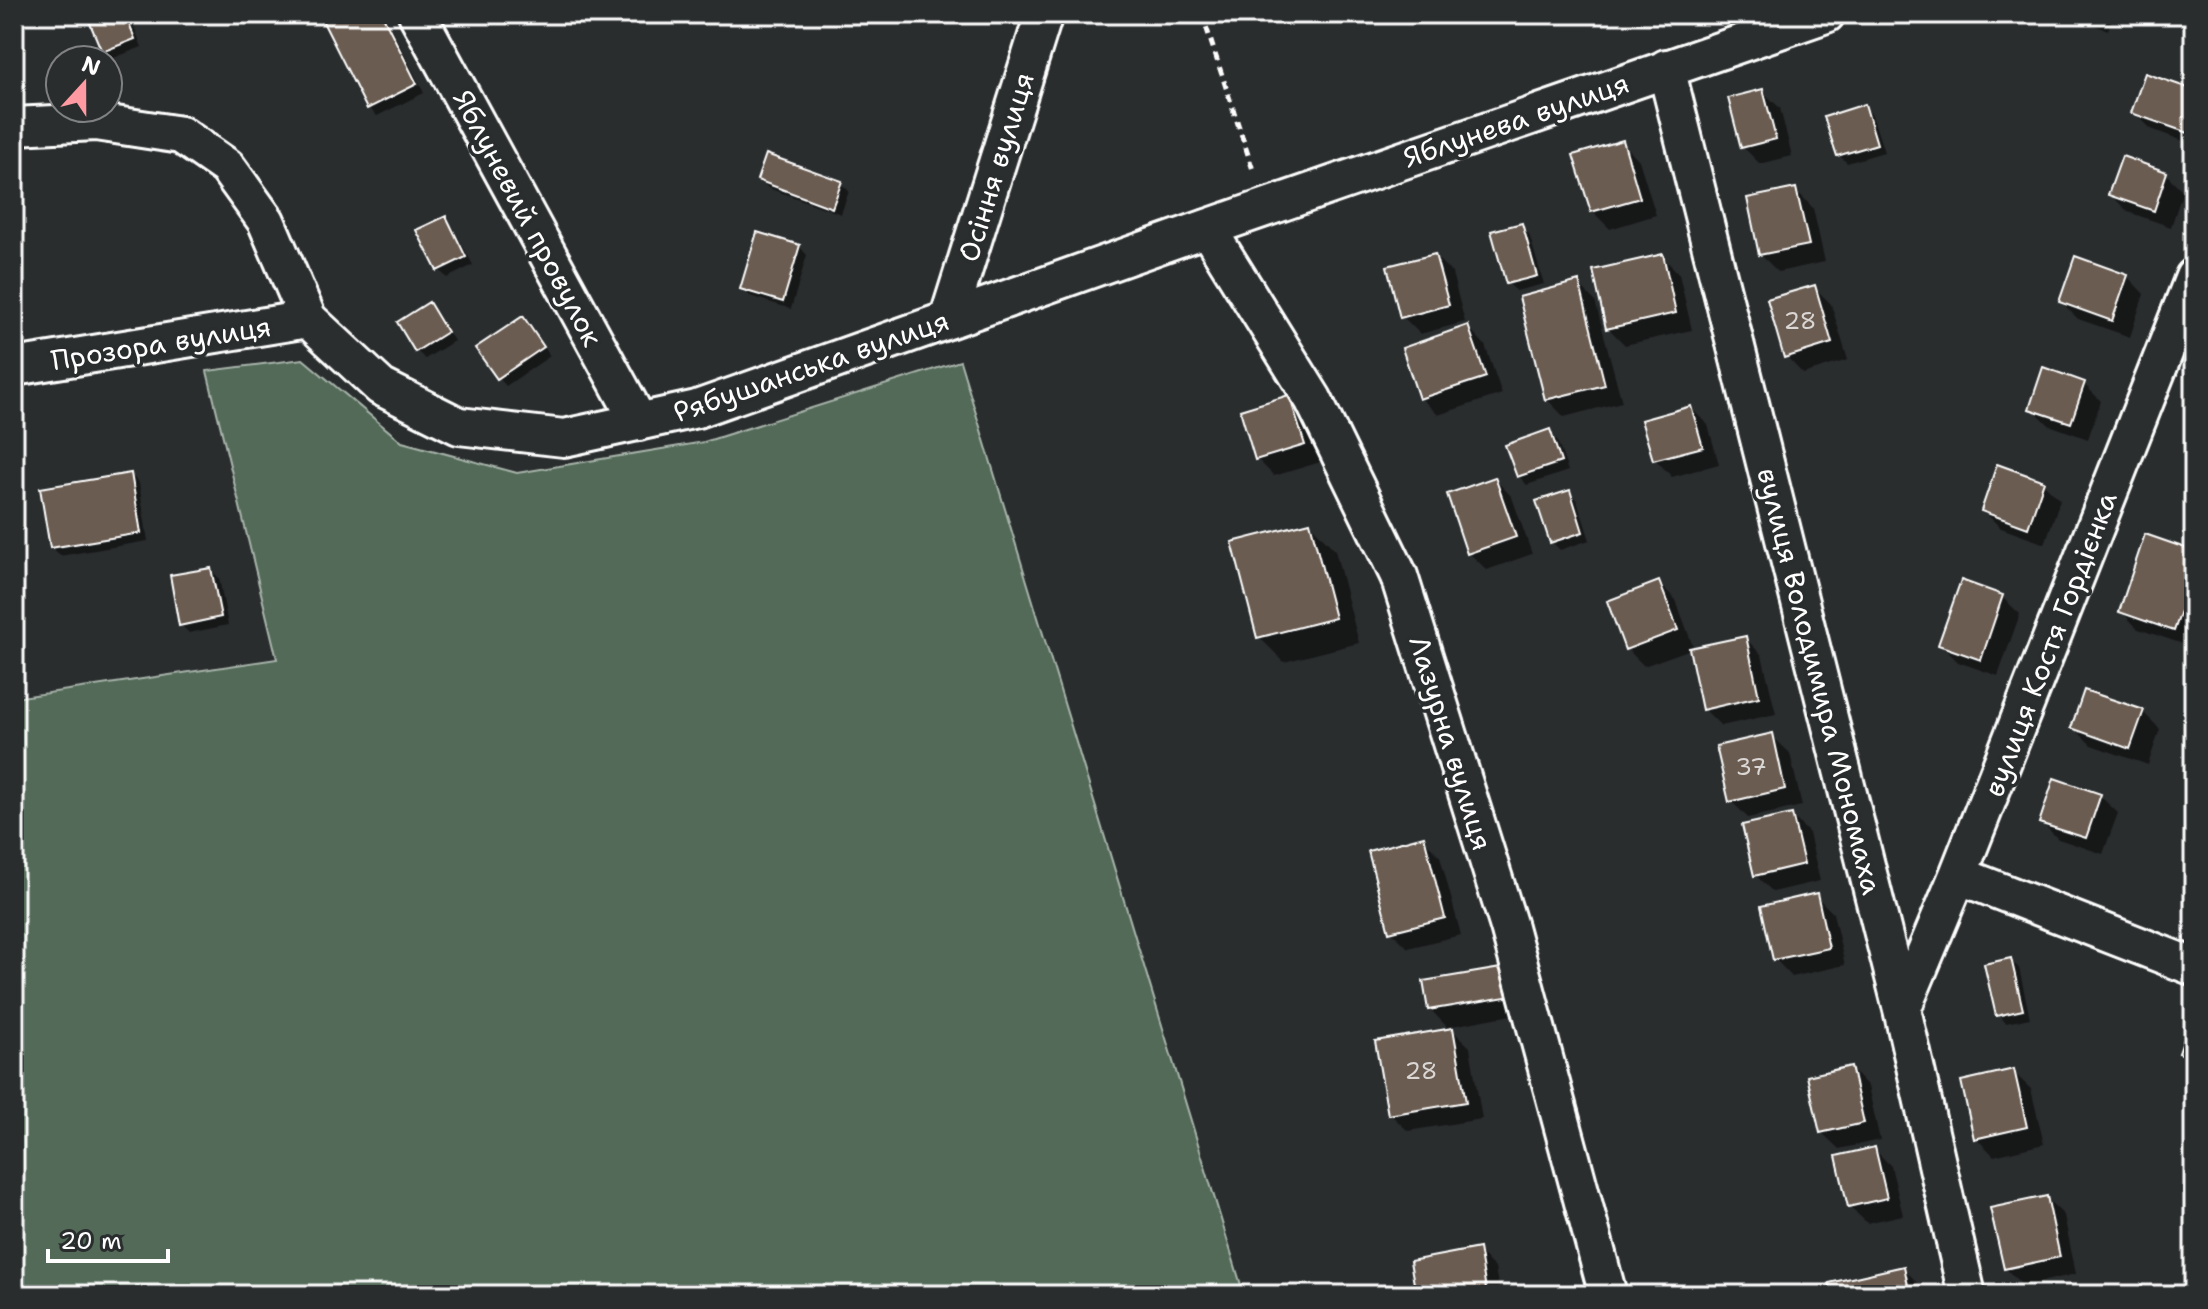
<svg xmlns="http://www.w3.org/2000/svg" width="2208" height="1309" font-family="'Shantell Sans',sans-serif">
	<rect width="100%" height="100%" fill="#2a2d2e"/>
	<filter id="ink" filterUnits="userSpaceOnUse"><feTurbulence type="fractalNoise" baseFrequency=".0125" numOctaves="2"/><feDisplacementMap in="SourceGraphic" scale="16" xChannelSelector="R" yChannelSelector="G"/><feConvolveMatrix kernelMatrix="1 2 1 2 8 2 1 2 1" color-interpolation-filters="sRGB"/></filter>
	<g filter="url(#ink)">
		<path fill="#536b58" stroke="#a9b5ac" stroke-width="2" d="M 303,359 L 402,442 L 517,473 L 704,442 L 960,361 L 1244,1295 L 14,1295 L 14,698 L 277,659 L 207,371 Z"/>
		<path fill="#0007" d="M 88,14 L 129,14 L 142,47 L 111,59 L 103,51 Z
			M 321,14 L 384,14 L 424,93 L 377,116 L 369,108 Z
			M 486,14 L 520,14 L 496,25 Z
			M 931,14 L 966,14 L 962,25 Z
			M 2060,14 L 2114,14 L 2108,30 Z
			M 1762,91 L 1780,108 L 1792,156 L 1760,164 L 1743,147 Z
			M 2194,92 L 2194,145 L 2151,129 L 2134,112 Z
			M 1864,106 L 1872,115 L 1884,152 L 1847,163 L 1839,155 Z
			M 1622,142 L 1639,160 L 1656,215 L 1610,229 L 1592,211 Z
			M 2166,174 L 2183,191 L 2171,227 L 2128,212 L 2111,195 Z
			M 760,180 L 840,183 L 849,191 L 841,214 L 768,188 Z
			M 1796,190 L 1813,208 L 1825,262 L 1778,272 L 1760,254 Z
			M 445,218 L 453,227 L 473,265 L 447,278 L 439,270 Z
			M 1521,225 L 1529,234 L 1544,284 L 1516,291 L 1508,283 Z
			M 799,246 L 807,255 L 791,309 L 750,296 L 742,288 Z
			M 1435,256 L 1452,273 L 1465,322 L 1420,334 L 1402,316 Z
			M 1662,256 L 1679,274 L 1692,330 L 1625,345 L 1608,328 Z
			M 2127,276 L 2144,294 L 2130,337 L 2078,319 L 2061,302 Z
			M 1578,284 L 1595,301 L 1622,402 L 1564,417 L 1547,399 Z
			M 1814,287 L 1831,304 L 1848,360 L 1803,374 L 1786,356 Z
			M 429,304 L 437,313 L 454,341 L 425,359 L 416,350 Z
			M 522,318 L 531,326 L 550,356 L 506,386 L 498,377 Z
			M 1468,327 L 1485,345 L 1502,394 L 1438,415 L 1421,398 Z
			M 2084,384 L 2101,401 L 2088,439 L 2049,425 L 2032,408 Z
			M 1288,397 L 1305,415 L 1321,462 L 1274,476 L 1257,459 Z
			M 1691,408 L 1708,425 L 1719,464 L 1672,477 L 1655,459 Z
			M 1549,432 L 1557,440 L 1568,471 L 1527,485 L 1519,476 Z
			M 131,475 L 139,483 L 148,541 L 60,556 L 52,547 Z
			M 1495,479 L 1512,497 L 1532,554 L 1487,570 L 1469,553 Z
			M 2043,483 L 2060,500 L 2045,544 L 2001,528 L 1983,511 Z
			M 1569,492 L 1577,500 L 1590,540 L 1560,550 L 1552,542 Z
			M 1310,524 L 1335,550 L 1359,643 L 1284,662 L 1259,637 Z
			M 2194,553 L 2194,640 L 2192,647 L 2138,629 L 2121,611 Z
			M 211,570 L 219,578 L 228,625 L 189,633 L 181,625 Z
			M 1659,583 L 1676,600 L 1694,649 L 1745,638 L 1762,655 L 1776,714 L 1721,726 L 1704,709 L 1691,649 L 1644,666 L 1627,649 Z
			M 2002,597 L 2020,614 L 1998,676 L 1958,662 L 1940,644 Z
			M 2143,712 L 2160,729 L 2148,765 L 2091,745 L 2074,728 Z
			M 1772,736 L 1790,753 L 1802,806 L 1748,818 L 1731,801 Z
			M 2100,796 L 2118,813 L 2103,854 L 2058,839 L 2041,822 Z
			M 1792,816 L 1809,833 L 1820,881 L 1773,892 L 1755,875 Z
			M 1423,839 L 1440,856 L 1461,935 L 1408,948 L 1391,931 Z
			M 1816,896 L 1833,913 L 1845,965 L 1792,977 L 1775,959 Z
			M 2010,960 L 2019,968 L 2030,1018 L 2006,1023 L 1998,1015 Z
			M 1506,969 L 1528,1012 L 1447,1027 L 1430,1009 Z
			M 2194,1016 L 2194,1065 L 2182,1053 Z
			M 1452,1030 L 1470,1047 L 1482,1119 L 1408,1131 L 1390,1114 Z
			M 1850,1068 L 1868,1086 L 1880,1140 L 1839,1149 L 1821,1132 Z
			M 2013,1072 L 2031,1089 L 2044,1144 L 1994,1156 L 1976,1138 Z
			M 1874,1149 L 1891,1166 L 1903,1215 L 1867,1223 L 1849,1206 Z
			M 2046,1198 L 2064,1215 L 2076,1274 L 2023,1286 L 2005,1268 Z
			M 1478,1251 L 1495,1268 L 1500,1295 L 1418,1295 Z
			M 1903,1268 L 1921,1286 L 1923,1295 L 1834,1295 Z"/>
		<path fill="#6b5c51" stroke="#fff" stroke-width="2" d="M 86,14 L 125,14 L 135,39 L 102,52 Z
			M 319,14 L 382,14 L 417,84 L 367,109 Z
			M 2145,73 L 2194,90 L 2194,135 L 2131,113 Z
			M 1763,89 L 1776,139 L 1741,148 L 1728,98 Z
			M 1865,104 L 1877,144 L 1837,156 L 1824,117 Z
			M 1623,140 L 1640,198 L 1591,212 L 1573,155 Z
			M 766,154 L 842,181 L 832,208 L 757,180 Z
			M 2122,156 L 2167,172 L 2154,211 L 2108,195 Z
			M 1796,188 L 1809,245 L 1759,255 L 1747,198 Z
			M 446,216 L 466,257 L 437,271 L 416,230 Z
			M 1522,223 L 1537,276 L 1506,284 L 1491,231 Z
			M 757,232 L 800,245 L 783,302 L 740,289 Z
			M 1435,254 L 1449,305 L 1400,318 L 1387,266 Z
			M 1663,254 L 1676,313 L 1606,329 L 1593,270 Z
			M 2075,256 L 2128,275 L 2112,321 L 2059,302 Z
			M 1579,281 L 1605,385 L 1545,400 L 1519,297 Z
			M 1815,285 L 1832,343 L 1784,358 L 1767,299 Z
			M 429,302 L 447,332 L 415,352 L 397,322 Z
			M 523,316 L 544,347 L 497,379 L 475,348 Z
			M 1468,325 L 1486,377 L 1419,399 L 1402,348 Z
			M 2043,367 L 2085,382 L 2071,423 L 2029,409 Z
			M 1289,395 L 1305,445 L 1255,460 L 1240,410 Z
			M 1691,406 L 1703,447 L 1653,460 L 1641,420 Z
			M 1550,429 L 1561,462 L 1517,477 L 1505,445 Z
			M 1997,464 L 2044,481 L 2028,528 L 1981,511 Z
			M 131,473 L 141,533 L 50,548 L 40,488 Z
			M 1495,477 L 1516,537 L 1467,554 L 1447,494 Z
			M 1570,490 L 1583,532 L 1550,543 L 1536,501 Z
			M 1310,522 L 1335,618 L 1257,638 L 1232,542 Z
			M 2145,534 L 2194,551 L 2194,574 L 2174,631 L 2119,612 Z
			M 211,568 L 221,617 L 179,626 L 170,575 Z
			M 1961,580 L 2003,595 L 1981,660 L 1938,645 Z
			M 1659,581 L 1678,630 L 1625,650 L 1607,601 Z
			M 1746,636 L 1759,697 L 1702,710 L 1689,648 Z
			M 2084,690 L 2144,710 L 2130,749 L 2071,728 Z
			M 1773,733 L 1785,789 L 1729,802 L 1716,746 Z
			M 2054,778 L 2101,794 L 2086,838 L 2039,823 Z
			M 1792,814 L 1804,864 L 1754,876 L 1742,825 Z
			M 1424,836 L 1445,918 L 1389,932 L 1368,851 Z
			M 1817,893 L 1829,948 L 1773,960 L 1761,906 Z
			M 2011,958 L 2023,1010 L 1996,1016 L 1984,964 Z
			M 1507,967 L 1512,996 L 1428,1010 L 1423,981 Z
			M 2194,1010 L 2194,1058 L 2179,1053 Z
			M 1453,1028 L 1466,1102 L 1388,1115 L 1375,1041 Z
			M 1851,1066 L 1864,1123 L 1820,1133 L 1807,1076 Z
			M 2014,1069 L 2027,1127 L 1974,1139 L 1961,1081 Z
			M 1875,1147 L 1887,1198 L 1848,1207 L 1836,1156 Z
			M 2047,1196 L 2060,1257 L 2004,1269 L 1990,1208 Z
			M 1479,1248 L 1487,1295 L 1416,1295 L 1410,1261 Z
			M 1904,1266 L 1910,1295 L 1832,1295 L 1829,1283 Z"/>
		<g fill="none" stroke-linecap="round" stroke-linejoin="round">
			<g stroke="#fff" stroke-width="42">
				<path id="minor" d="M 417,14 L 639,422
					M 1666,68 L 1902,1009 L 1967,1295
					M 14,126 L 96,122 L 181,135 L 227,167 L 266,221 L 308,319 L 381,387 L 459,426 L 564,438 L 697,409 L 1207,228 L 1826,14
					M 1207,228 L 1313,399 L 1399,576 L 1509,927 L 1608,1295
					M 948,320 L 1044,14
					M 14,367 L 308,319
					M 1958,875 L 2194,967
					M 1902,1009 L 1958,875 L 2194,277"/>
			</g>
			<path stroke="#fff" stroke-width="5" stroke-dasharray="8 6" stroke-linecap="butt" d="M 1202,14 L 1254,173"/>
			<use href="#minor" stroke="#2a2d2e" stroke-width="36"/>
		</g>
	</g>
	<g text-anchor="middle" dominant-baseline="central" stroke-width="7" stroke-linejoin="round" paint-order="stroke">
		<g font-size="24" fill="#dad6d4">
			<text x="1800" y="321">28</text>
			<text x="1751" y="767">37</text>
			<text x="1421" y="1071">28</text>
		</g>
		<g font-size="28" fill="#fff" stroke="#2a2d2e">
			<text transform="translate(1516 120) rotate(-19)">Яблунева вулиця</text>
			<text transform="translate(996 167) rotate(-73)">Осіння вулиця</text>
			<text transform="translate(528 218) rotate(62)">Яблуневий провулок</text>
			<text transform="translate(161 343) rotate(-9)">Прозора вулиця</text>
			<text transform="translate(811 366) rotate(-19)">Рябушанська вулиця</text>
			<text transform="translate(2050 644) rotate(-69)">вулиця Костя Гордієнка</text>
			<text transform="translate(1820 681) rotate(76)">вулиця Володимира Мономаха</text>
			<text transform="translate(1451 743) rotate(73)">Лазурна вулиця</text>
		</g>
	</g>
	<rect width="2208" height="1309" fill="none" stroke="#2a2d2e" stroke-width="48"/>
	<rect x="24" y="24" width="2160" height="1261" fill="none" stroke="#fff" stroke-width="3" filter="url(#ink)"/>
	<g transform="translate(84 84) rotate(21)"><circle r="38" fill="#2a2d2e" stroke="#7f8182" stroke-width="2"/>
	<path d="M0-6L14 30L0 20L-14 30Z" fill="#ff9aa2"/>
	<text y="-12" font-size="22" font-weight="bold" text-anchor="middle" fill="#ffffff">N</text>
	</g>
	<path d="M48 1249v12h120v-12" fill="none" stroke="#ffffff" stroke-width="4"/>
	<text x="60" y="1249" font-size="24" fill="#ffffff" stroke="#2a2d2e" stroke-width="6" paint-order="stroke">20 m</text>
</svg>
